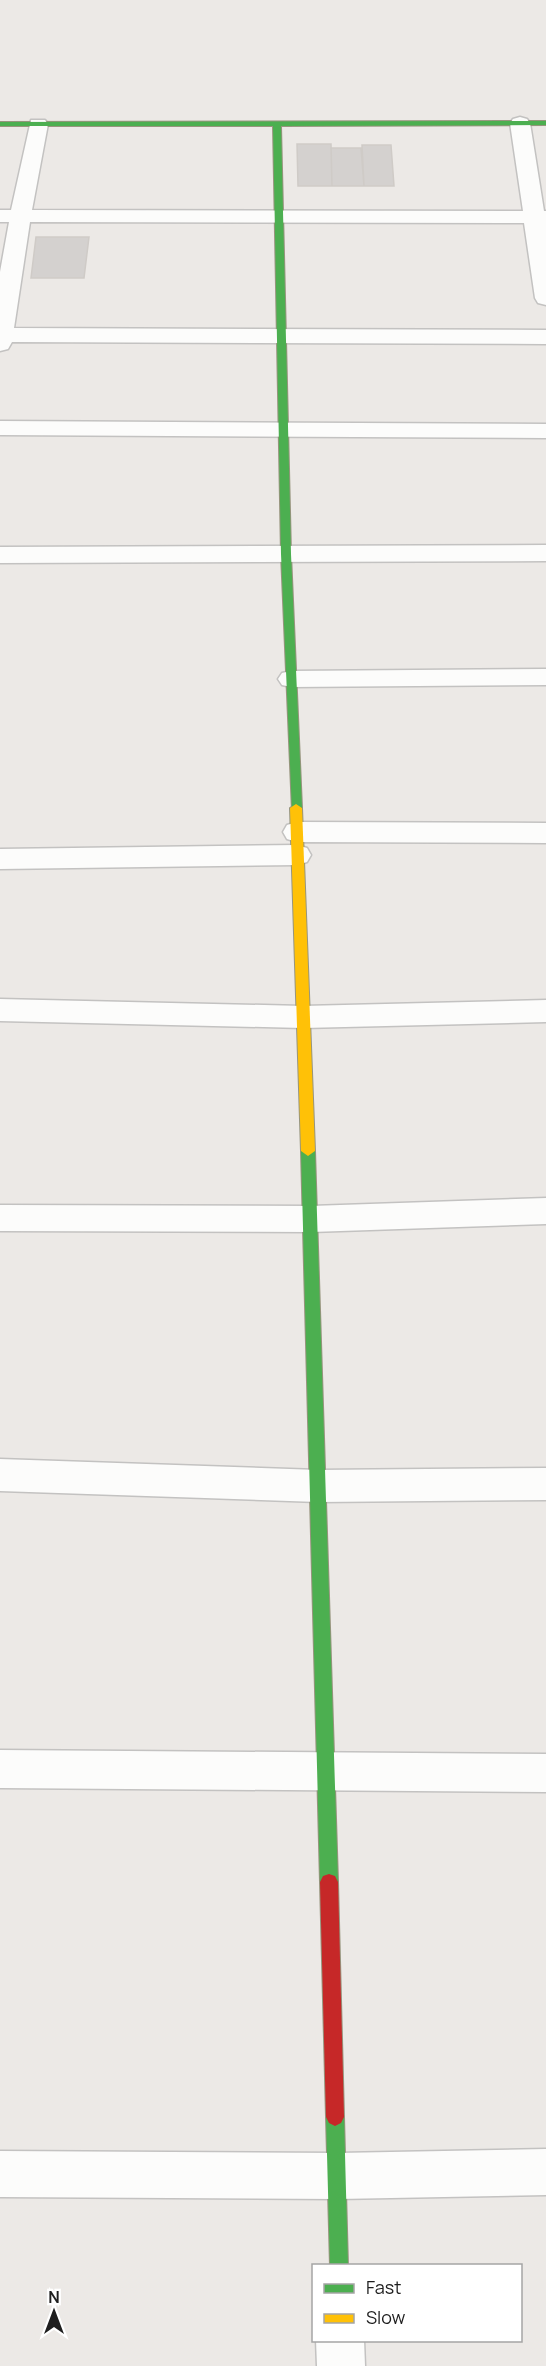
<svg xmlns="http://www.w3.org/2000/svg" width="546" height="2366" font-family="Manrope,sans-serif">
	<rect width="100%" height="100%" fill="#ece9e6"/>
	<path fill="#d4d1cf" stroke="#cfcbc7" stroke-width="1.5" d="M 297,144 L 331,144 L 332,186 L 298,186 Z
		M 362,145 L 391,145 L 394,186 L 364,186 Z
		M 331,148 L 361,148 L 364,186 L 332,186 Z
		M 36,237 L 89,237 L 84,278 L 31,278 Z"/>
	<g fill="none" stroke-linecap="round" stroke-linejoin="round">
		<g stroke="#c3c2c1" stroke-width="3">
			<path id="street" d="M 520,117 L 527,119 L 530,123 L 544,211 L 546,211 L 546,305 L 538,303 L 535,298 L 524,223 L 30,222 L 14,328 L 546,330 L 546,344 L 12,342 L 8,349 L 0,351 L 0,272 L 9,222 L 0,222 L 0,210 L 11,210 L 31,120 L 45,120 L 48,124 L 32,210 L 523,211 L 510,123 L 513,119 Z
				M 0,421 L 546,424 L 546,438 L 0,435 Z
				M 546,545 L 546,561 L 0,563 L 0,547 Z
				M 546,669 L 546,685 L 291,687 L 282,685 L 278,679 L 282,673 L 291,671 Z
				M 297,822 L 546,823 L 546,843 L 297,842 L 287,839 L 283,832 L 287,825 Z
				M 297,845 L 307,848 L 311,855 L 307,862 L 297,865 L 0,869 L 0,849 Z
				M 0,999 L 303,1006 L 546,1000 L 546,1022 L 303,1028 L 0,1021 Z
				M 546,1198 L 546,1224 L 311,1232 L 0,1231 L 0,1205 L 311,1206 Z
				M 0,1459 L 318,1470 L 546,1468 L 546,1500 L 318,1502 L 0,1491 Z
				M 0,1750 L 546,1754 L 546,1792 L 0,1788 Z
				M 546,2149 L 546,2195 L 338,2199 L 0,2197 L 0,2151 L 338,2153 Z
				M 316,2340 L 364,2340 L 365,2366 L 317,2366 Z"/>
		</g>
		<g stroke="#97957e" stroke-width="2">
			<path id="fast" d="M 546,121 L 546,125 L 281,126 L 291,554 L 302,808 L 300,811 L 292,811 L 281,554 L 273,126 L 0,126 L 0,122 Z
				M 308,1146 L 315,1151 L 338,1882 L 335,1888 L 329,1890 L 323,1888 L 320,1882 L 301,1151 Z
				M 335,2108 L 341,2111 L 344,2117 L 348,2266 L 330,2266 L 326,2117 L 329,2111 Z"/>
		</g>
		<g stroke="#97957e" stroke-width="2">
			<path id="slow" d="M 296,804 L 302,808 L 315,1151 L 308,1156 L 301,1151 L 290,808 Z"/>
		</g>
		<g stroke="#97957e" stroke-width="2">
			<path id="jam" d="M 329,1874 L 335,1876 L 338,1882 L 344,2117 L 341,2123 L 335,2126 L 329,2123 L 326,2117 L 320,1882 L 323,1876 Z"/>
		</g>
		<use href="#street" fill="#fcfcfb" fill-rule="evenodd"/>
		<use href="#fast" fill="#4caf50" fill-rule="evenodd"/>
		<use href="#slow" fill="#ffc107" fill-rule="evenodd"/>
		<use href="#jam" fill="#c62828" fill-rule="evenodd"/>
	</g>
	<rect x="312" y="2264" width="210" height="78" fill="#ffffff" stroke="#a5a5a5" stroke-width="1.5"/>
	<rect x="324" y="2284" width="30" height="9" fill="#4caf50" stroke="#a5a5a5" stroke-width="1.5"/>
	<text x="366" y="2294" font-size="18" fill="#1e1e1e">Fast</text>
	<rect x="324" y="2314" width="30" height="9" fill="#ffc107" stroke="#a5a5a5" stroke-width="1.5"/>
	<text x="366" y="2324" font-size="18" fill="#1e1e1e">Slow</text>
	<g transform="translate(54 2312)" stroke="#ffffff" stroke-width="4.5" paint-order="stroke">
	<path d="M0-4.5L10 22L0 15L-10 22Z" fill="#1e1e1e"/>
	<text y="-9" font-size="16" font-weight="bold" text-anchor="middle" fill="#1e1e1e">N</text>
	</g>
</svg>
